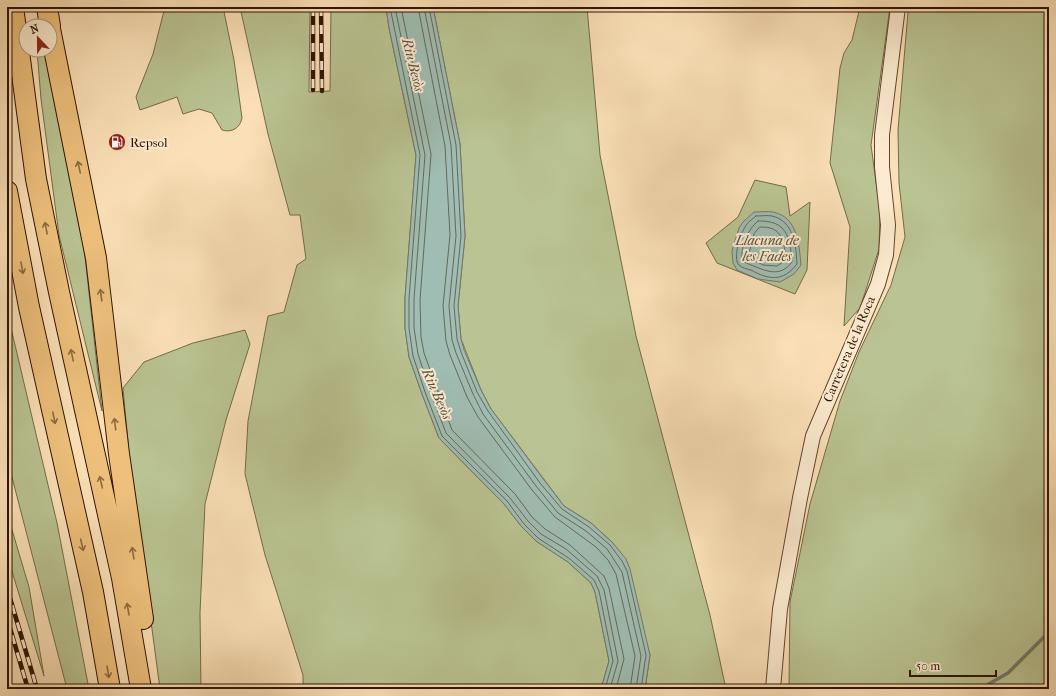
<svg xmlns="http://www.w3.org/2000/svg" width="1056" height="696" font-family="'IM FELL French Canon',serif">
	<rect width="100%" height="100%" fill="#fbe0b7"/>
	<filter id="stains"><feTurbulence type="fractalNoise" baseFrequency=".005" numOctaves="4"/><feColorMatrix values="0 0 0 0 .2 0 0 0 0 .09 0 0 0 0 .02 0 0 0 .5 -.17"/></filter>
	<radialGradient id="worn" r=".72"><stop offset=".6" stop-color="#630" stop-opacity="0"/><stop offset="1" stop-color="#630" stop-opacity=".3"/></radialGradient>
	<path fill="#bac392" stroke="#746b4a" d="M 165,7 L 223,7 L 234,60 L 242,118 C 240,128 232,133 222,130 L 212,113 L 199,109 L 183,114 L 177,97 L 140,110 L 136,97 L 153,54 Z
		M 240,7 L 310,7 L 309,92 L 330,91 L 331,7 L 386,7 L 389,28 L 416,155 L 405,298 L 405,328 L 409,357 L 422,394 L 439,438 L 504,504 L 521,526 L 536,541 L 568,562 L 591,583 L 595,592 L 609,661 L 601,689 L 303,689 L 303,675 L 265,555 L 245,474 L 248,421 L 268,316 L 284,312 L 297,265 L 306,259 L 300,215 L 290,215 L 268,134 Z
		M 433,7 L 587,7 L 600,155 L 636,336 L 710,615 L 726,689 L 645,689 L 650,655 L 613,543 L 591,523 L 564,506 L 558,498 L 491,409 L 481,390 L 461,339 L 458,306 L 465,236 L 460,144 Z
		M 860,7 L 890,7 L 871,145 L 880,212 L 879,249 L 860,308 L 844,326 L 850,227 L 830,163 L 840,68 L 844,53 L 852,40 Z
		M 910,7 L 1049,7 L 1049,689 L 789,689 L 790,602 L 810,504 L 840,401 L 859,352 L 891,285 L 905,237 L 899,183 L 898,130 L 908,12 Z
		M 37,50 L 46,50 L 81,220 L 102,411 L 59,235 L 41,99 Z
		M 755,180 L 786,187 L 790,216 L 810,202 L 807,270 L 795,294 L 717,263 L 706,243 L 738,217 Z
		M 7,311 L 57,523 L 89,689 L 67,689 L 7,458 Z
		M 245,330 L 250,344 L 226,420 L 205,504 L 200,613 L 201,689 L 160,689 L 130,464 L 123,388 L 144,362 L 193,343 Z
		M 7,513 L 29,587 L 44,676 L 7,555 Z"/>
	<path fill="#9fbdb2" stroke="#72796b" d="M 386,7 L 433,7 L 460,144 L 465,236 L 458,306 L 461,339 L 464,350 L 481,390 L 491,409 L 544,480 L 564,506 L 591,523 L 613,543 L 626,559 L 630,569 L 650,655 L 645,689 L 601,689 L 609,661 L 595,592 L 591,583 L 568,562 L 536,541 L 521,526 L 504,504 L 439,438 L 422,394 L 409,357 L 405,328 L 405,298 L 416,155 L 389,28 Z
		M 754,212 C 760,212 768,211 773,212 C 798,217 799,245 801,265 L 794,274 L 780,282 L 758,279 L 737,270 L 733,263 L 732,251 L 739,228 L 743,222 Z"/>
	<g fill="none" stroke-linecap="round" stroke-linejoin="round">
		<path stroke="#67685a" stroke-width="1" d="M 390,7 L 420,155 L 409,299 L 409,328 L 413,356 L 425,392 L 442,436 L 507,501 L 524,524 L 538,538 L 570,559 L 594,580 L 599,591 L 613,661 L 605,689
			M 395,7 L 425,155 L 414,299 L 414,328 L 418,354 L 430,391 L 446,433 L 510,498 L 528,521 L 541,534 L 566,549 L 597,576 L 604,590 L 618,661 L 610,689
			M 401,7 L 431,154 L 420,300 L 421,337 L 424,353 L 452,430 L 515,494 L 532,517 L 545,529 L 570,545 L 604,576 L 609,588 L 624,659 L 616,689
			M 418,7 L 445,146 L 450,235 L 443,306 L 446,341 L 450,355 L 467,397 L 478,417 L 532,490 L 555,517 L 596,547 L 608,560 L 616,574 L 635,656 L 630,689
			M 424,7 L 451,145 L 456,236 L 449,306 L 452,340 L 456,353 L 473,394 L 483,414 L 536,486 L 558,513 L 586,531 L 607,549 L 622,572 L 641,656 L 636,689
			M 429,7 L 456,145 L 461,236 L 454,306 L 457,339 L 461,352 L 477,392 L 488,411 L 540,483 L 562,509 L 589,527 L 610,545 L 622,561 L 627,571 L 646,655 L 641,689
			M 756,216 C 761,216 768,215 772,216 C 794,221 796,246 797,264 C 783,282 769,280 751,270 C 747,269 742,268 739,265 C 732,259 741,231 747,224 C 749,221 753,219 756,216 Z
			M 758,221 C 787,220 790,237 792,262 C 780,278 766,271 751,265 C 747,263 745,263 742,260 C 741,246 747,230 758,221 Z
			M 760,227 C 783,226 784,242 786,260 L 777,266 L 763,265 L 748,257 L 754,234 Z"/>
		<path stroke="#72796b" stroke-width="3.5" d="M 980,689 L 1008,673 L 1049,632"/>
		<g stroke="#62462e" stroke-width="16">
			<path id="tertiary" d="M 773,689 L 780,609 L 800,498 L 813,436 L 878,284 L 886,255 L 888,225 L 882,167 L 882,135 L 898,7"/>
		</g>
		<g stroke="#2f1301" stroke-width="22">
			<path id="motorway" d="M 13,7 L 36,179 L 59,292 L 122,578 L 141,689
				M 47,7 L 50,26
				M 50,29 L 96,258 L 119,454 L 143,619
				M 7,191 L 29,307 L 93,592 L 110,689"/>
		</g>
		<use href="#tertiary" stroke="#fcebd0" stroke-width="14"/>
		<use href="#motorway" stroke="#eec07c" stroke-width="20"/>
		<g stroke="#2f1301" stroke-width="4.5">
			<path id="rail" d="M 313,7 L 313,90
				M 321,7 L 322,91
				M 7,588 L 37,689
				M 7,618 L 28,689"/>
		</g>
		<use href="#rail" stroke="#fcebd0" stroke-width="3" stroke-dasharray="9" stroke-linecap="butt"/>
	</g>
	<defs><path id="oneway-shaft" d="M-6 0H5M1.5-3L5.5 0L1.5 3" fill="none" stroke-width="1.6" stroke-linecap="round" stroke-linejoin="round"/></defs>
	<g stroke="#8e6a3e">
		<use href="#oneway-shaft" transform="translate(79 167) rotate(-102)"/>
		<use href="#oneway-shaft" transform="translate(46 228) rotate(-101)"/>
		<use href="#oneway-shaft" transform="translate(22 268) rotate(79)"/>
		<use href="#oneway-shaft" transform="translate(101 295) rotate(-98)"/>
		<use href="#oneway-shaft" transform="translate(72 355) rotate(-102)"/>
		<use href="#oneway-shaft" transform="translate(54 418) rotate(78)"/>
		<use href="#oneway-shaft" transform="translate(115 424) rotate(-97)"/>
		<use href="#oneway-shaft" transform="translate(101 482) rotate(-103)"/>
		<use href="#oneway-shaft" transform="translate(82 545) rotate(77)"/>
		<use href="#oneway-shaft" transform="translate(133 553) rotate(-99)"/>
		<use href="#oneway-shaft" transform="translate(128 609) rotate(-100)"/>
		<use href="#oneway-shaft" transform="translate(108 672) rotate(80)"/>
	</g>
	<defs>
		<g id="fuel-disc" transform="scale(0.9)"><circle r="9.5" fill="#8f2418" stroke="#fcebd0"/><path d="M-5.5-6h7V0h2V4h1.3V-2.5L3-4.5l.8-.8L6-3V5H2.5V1h-1V6h-7ZM-4.2-4.7v3.2H.2V-4.7Z" fill="#fff"/></g>
	</defs>
	<g fill-rule="evenodd">
		<use href="#fuel-disc" x="117" y="142"/>
	</g>
	<g text-anchor="middle" dominant-baseline="central" stroke-width="4" stroke-linejoin="round" paint-order="stroke">
		<g font-size="13" fill="#2f1301" stroke="#fcebd0" text-anchor="start">
			<text x="130" y="142">Repsol</text>
		</g>
		<g font-size="13" fill="#2f1301" stroke="#fcebd0">
			<text transform="translate(849 349) rotate(-67)">Carretera de la Roca</text>
		</g>
		<g font-size="14" font-style="italic" fill="#564e3f" stroke="#fcebd0">
			<text transform="translate(413 65) rotate(76)">Riu Besòs</text>
			<text x="767" y="240">Llacuna de<tspan x="767" dy="16">les Fades</tspan></text>
			<text transform="translate(437 394) rotate(66)">Riu Besòs</text>
		</g>
	</g>
	<rect width="1056" height="696" fill="none" stroke="#fbe0b7" stroke-width="24"/>
	<rect x="8" y="8" width="1040" height="680" fill="none" stroke="#2f1301" stroke-width="2"/>
	<rect x="12" y="12" width="1032" height="672" fill="none" stroke="#2f1301"/>
	<g transform="translate(38 38) rotate(338)"><circle r="19" fill="#fcebd0" stroke="#aa957d"/>
	<path d="M0-3L7 15L0 10L-7 15Z" fill="#8f2418"/>
	<text y="-6" font-size="11" font-weight="bold" text-anchor="middle" fill="#2f1301">N</text>
	</g>
	<path d="M910 670v6h86v-6" fill="none" stroke="#2f1301" stroke-width="2"/>
	<text x="916" y="670" font-size="12" fill="#2f1301" stroke="#fcebd0" stroke-width="3" paint-order="stroke">50 m</text>
	<rect width="100%" height="100%" filter="url(#stains)"/>
	<rect width="100%" height="100%" fill="url(#worn)"/>
</svg>
